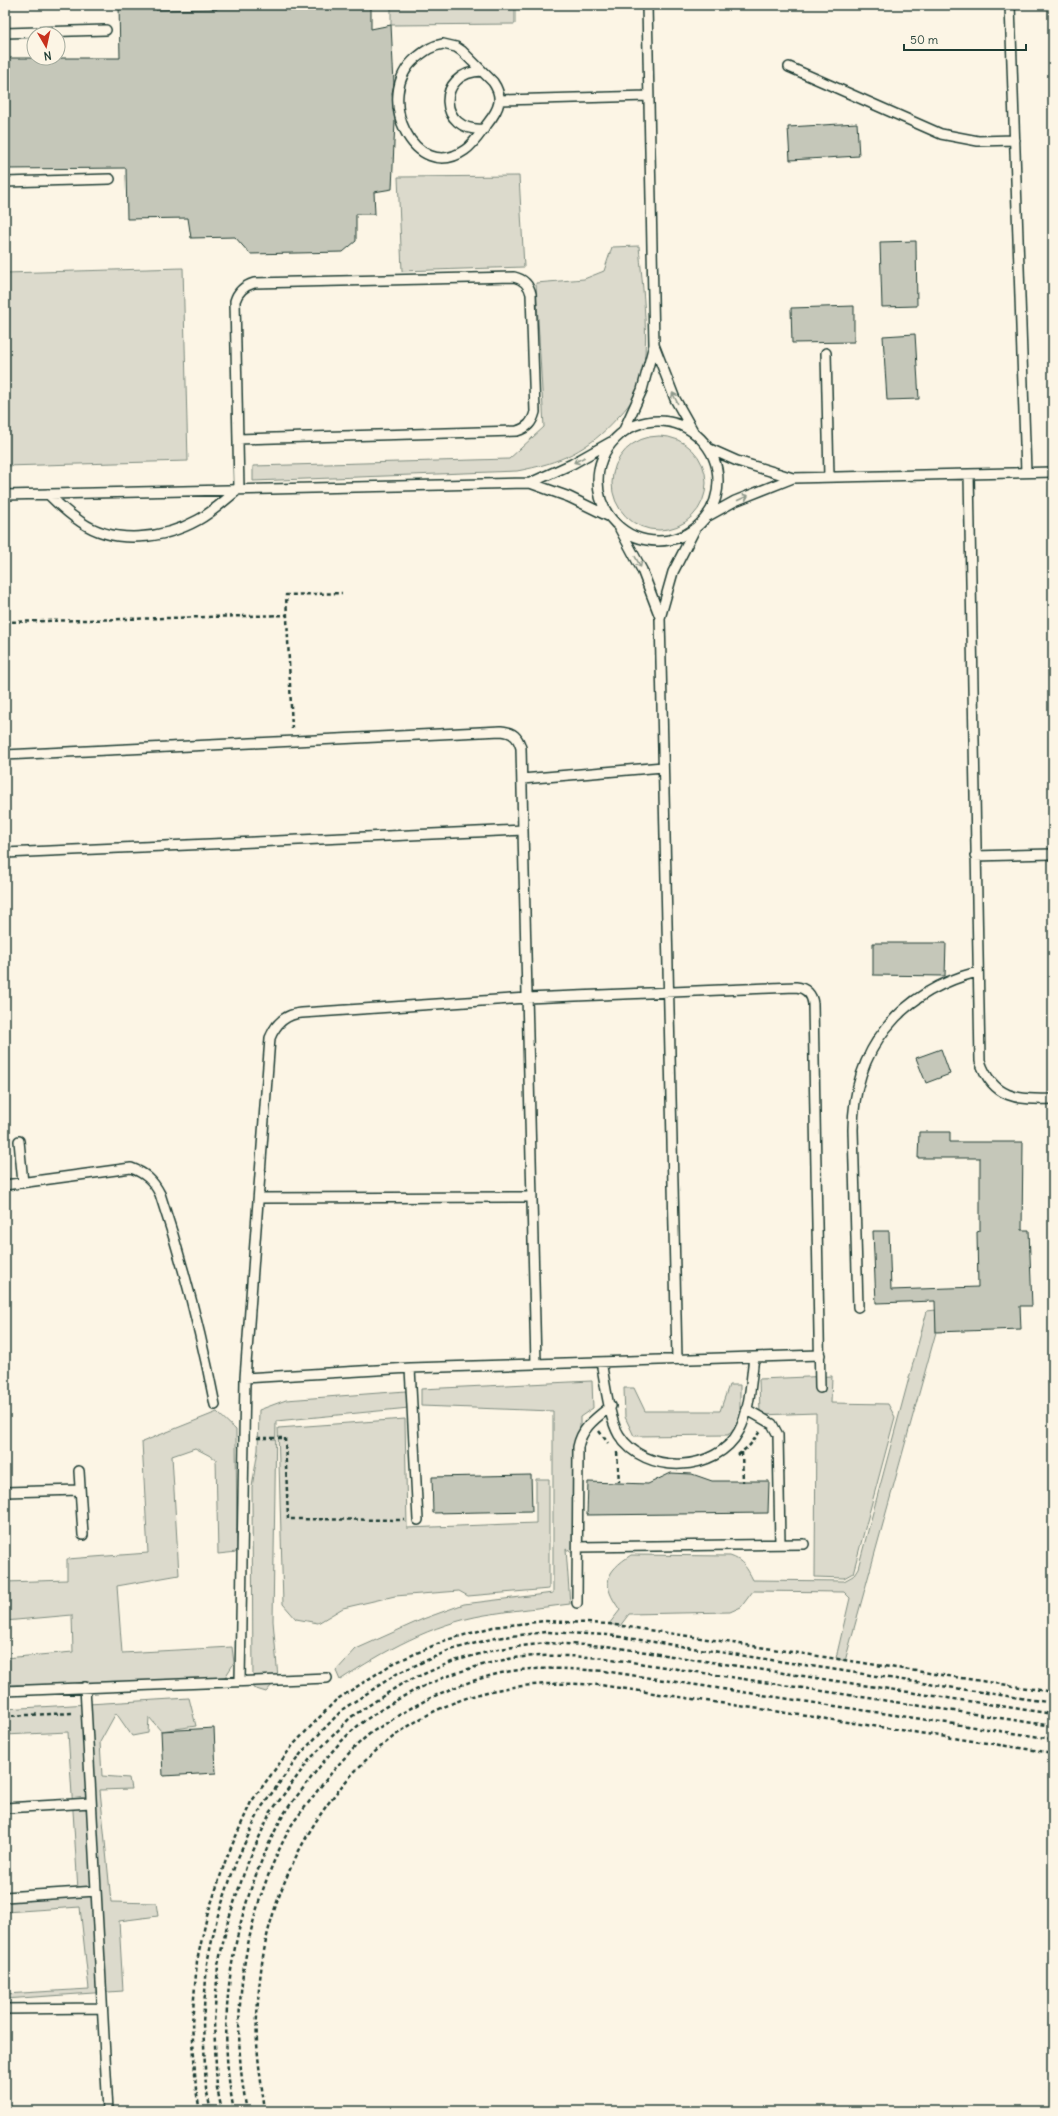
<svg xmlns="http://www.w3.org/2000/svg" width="1058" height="2116" font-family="Delius,sans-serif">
	<rect width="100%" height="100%" fill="#fcf5e5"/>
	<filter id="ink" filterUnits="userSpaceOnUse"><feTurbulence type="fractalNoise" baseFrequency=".025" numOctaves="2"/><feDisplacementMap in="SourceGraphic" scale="8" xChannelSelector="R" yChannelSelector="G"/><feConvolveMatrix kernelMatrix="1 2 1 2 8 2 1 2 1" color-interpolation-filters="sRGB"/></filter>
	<g filter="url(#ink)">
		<path fill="#dcdacc" stroke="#7e8c80" d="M 391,5 L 515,5 L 515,24 L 391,25 Z
			M 519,176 L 524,267 L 402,271 L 398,177 Z
			M 639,246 C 642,284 652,352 639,387 C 635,398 626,409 618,417 C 588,451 560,463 517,471 L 253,481 L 253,466 L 509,459 L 544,427 L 536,283 L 584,279 L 604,271 L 612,247 Z
			M 183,268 L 188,461 L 5,466 L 5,273 Z
			M612 483a47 47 0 1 1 94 0a47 47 0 1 1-94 0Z
			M 936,1310 L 936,1332 L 845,1661 L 836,1658 L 850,1598 L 844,1592 L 753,1591 L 741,1607 L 730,1612 L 629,1614 L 620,1626 L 609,1624 L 620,1610 C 601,1584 605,1572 631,1555 L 730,1556 C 743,1560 747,1568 753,1580 L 844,1581 L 853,1576 L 858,1568 L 927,1311 Z
			M 832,1376 L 831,1403 L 888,1404 L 895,1417 L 853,1573 L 844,1578 L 815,1577 L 816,1413 L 760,1415 L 759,1379 Z
			M 592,1381 L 593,1408 L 580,1417 L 581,1559 L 566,1549 L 570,1604 C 541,1608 513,1610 485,1615 C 432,1624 384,1651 340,1680 L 336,1671 L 356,1649 L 423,1619 L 464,1604 L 553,1593 L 553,1411 L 421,1406 L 421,1389 Z
			M 729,1385 L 740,1385 L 740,1420 L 728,1435 L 634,1436 L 625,1417 L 624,1388 L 634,1388 L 645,1411 L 720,1411 Z
			M 406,1391 L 409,1408 L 276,1421 L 273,1621 L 278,1678 L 266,1692 L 253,1688 L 252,1487 L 258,1450 L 259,1410 L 286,1400 Z
			M 217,1412 L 236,1430 L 237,1552 L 218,1554 L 216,1459 L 195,1448 L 172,1456 L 179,1575 L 117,1586 L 122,1653 L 232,1647 L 234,1663 L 222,1682 L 5,1685 L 5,1658 L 73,1652 L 72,1615 L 5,1621 L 5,1582 L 67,1580 L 67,1559 L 148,1553 L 142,1442 Z
			M 405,1419 L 407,1528 L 536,1523 L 536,1479 L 549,1479 L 549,1589 L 468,1596 L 459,1591 L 395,1596 L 343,1608 L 318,1623 L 296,1619 L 283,1604 L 278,1428 Z
			M 189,1698 L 196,1726 L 161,1731 L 149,1717 L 148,1733 L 132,1736 L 116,1713 L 100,1742 L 102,1776 L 129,1778 L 131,1789 L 100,1790 L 111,1902 L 156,1903 L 158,1916 L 119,1921 L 123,1991 L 5,1999 L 5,1994 L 89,1989 L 80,1907 L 5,1912 L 5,1894 L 78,1890 L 68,1732 L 5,1735 L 5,1709 Z"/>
		<path fill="#c5c7b9" stroke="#1f3d34" d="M 119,5 L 155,5 L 156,10 L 217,9 L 218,5 L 371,5 L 371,29 L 391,25 L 394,84 L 392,93 L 395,120 L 392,189 L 374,192 L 375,214 L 356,214 L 356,241 L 343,252 L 250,254 L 235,237 L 191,238 L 188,218 L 127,219 L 126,168 L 5,169 L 5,58 L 120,58 Z
			M 857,123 L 859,156 L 790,160 L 788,127 Z
			M 916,241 L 917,306 L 882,307 L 880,242 Z
			M 854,306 L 854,342 L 792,343 L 791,308 Z
			M 915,334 L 919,399 L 887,400 L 883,336 Z
			M 873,943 L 946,943 L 945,976 L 873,975 Z
			M 941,1049 L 950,1074 L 926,1083 L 916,1058 Z
			M 919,1132 L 950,1132 L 950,1142 L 1023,1142 L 1022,1230 L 1029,1230 L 1032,1306 L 1020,1306 L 1021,1329 L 936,1332 L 935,1301 L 876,1303 L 873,1231 L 889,1231 L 891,1290 L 978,1287 L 977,1232 L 980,1231 L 980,1158 L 918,1158 Z
			M 671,1473 L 692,1474 L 712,1481 L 769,1481 L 768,1513 L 587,1515 L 588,1482 L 648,1484 Z
			M 531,1475 L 532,1511 L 433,1513 L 432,1477 Z
			M 214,1728 L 216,1773 L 163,1776 L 161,1731 Z"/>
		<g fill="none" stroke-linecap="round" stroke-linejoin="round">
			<g stroke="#1f3d34" stroke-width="12">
				<path id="service" d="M 1010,5 L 1026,472
					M 5,33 L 106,30
					M 443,44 L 456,47 L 462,51 L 493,82 C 504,98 499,109 488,123 C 481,132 474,144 465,150 C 415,185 372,95 416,58 C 425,51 431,46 443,44 Z
					M 789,67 L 941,134 L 978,141 L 1015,140
					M 482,71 C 435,72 438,133 484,129
					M 500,100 L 648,96
					M 5,182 L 110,179
					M 654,345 L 675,399 L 693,431
					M 826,353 L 829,477
					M598 481a60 60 0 1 1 120 0a60 60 0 1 1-120 0Z
					M 623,432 L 642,390 L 654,345 L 647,5
					M 710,449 L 737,461 L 793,478 L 1053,472
					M 969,474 L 980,1061 C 993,1099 1018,1100 1053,1099
					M 530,483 L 572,464 L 611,442
					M 48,494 C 58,504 69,514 81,522 C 114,545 164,539 198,520 C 213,512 226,499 239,489 L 235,301 C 238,291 244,286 254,283 L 514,277 C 523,279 529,285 531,294 L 535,412 C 532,423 527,428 517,431 L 238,439
					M 5,495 L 530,483 L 569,497 L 608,516
					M 708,516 L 735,501 L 793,478
					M 620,529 L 642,570 L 660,617
					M 5,755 L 501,731 C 513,732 518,737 521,748 L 536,1364
					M 522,779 L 663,767
					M 5,853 L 523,830
					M 975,856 L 1053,854
					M 19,1141 L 23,1183
					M 5,1185 L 131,1168 C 145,1173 153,1180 160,1194 C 183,1263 201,1333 215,1405
					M 259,1198 L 532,1197
					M 858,1307 L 853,1130 C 853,1049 900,992 977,972
					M 677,1359 L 660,618 L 673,572 L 695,529
					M 601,1362 C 605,1381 609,1419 619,1435 C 645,1476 717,1473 739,1431 C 750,1412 751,1379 754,1357
					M 410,1368 L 418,1520
					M 245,1378 L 410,1368 L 820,1355
					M 746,1409 L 772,1424 L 778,1435 L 780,1544
					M 79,1471 L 83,1535
					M 5,1492 L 80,1490
					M 578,1547 L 804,1544
					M 577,1603 L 578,1447 C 582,1427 596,1418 611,1406
					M 240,1681 L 245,1378 L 270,1038 C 276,1023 286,1014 302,1013 L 527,998 L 796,987 C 806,988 812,994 813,1004 L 820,1388
					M 85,1687 L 108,2111
					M 5,1691 L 327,1678
					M 5,1808 L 91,1803
					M 5,1897 L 96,1891
					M 5,2009 L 102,2008"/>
			</g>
			<path stroke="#1f3d34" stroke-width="2.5" stroke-dasharray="4 3" stroke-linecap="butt" d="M 5,622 L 287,615
				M 292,729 L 286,595 L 342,593
				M 599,1431 L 608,1443
				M 257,1438 L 285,1438 L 288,1519 L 405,1520
				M 617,1452 L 619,1482
				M 742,1452 L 743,1482
				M 738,1455 L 750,1445 L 761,1430
				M 5,1716 L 74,1713
				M 200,2111 L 196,2090 L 192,2023 L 197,1961 L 207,1916 L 226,1859 L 251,1802 L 293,1745 L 336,1700 L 392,1664 L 446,1640 L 493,1627 L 545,1621 L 609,1624 L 1053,1692
				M 211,2111 L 206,2089 L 203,2023 L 207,1963 L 217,1918 L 236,1862 L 261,1808 L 302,1752 L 343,1709 L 398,1673 L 450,1650 L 495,1638 L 546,1632 L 608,1635 L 1053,1703
				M 222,2111 L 217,2088 L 214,2023 L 218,1965 L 228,1921 L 246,1867 L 270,1813 L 310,1759 L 351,1717 L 403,1683 L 454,1661 L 498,1649 L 546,1643 L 606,1646 L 1053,1714
				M 234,2111 C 214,2012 234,1910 280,1821 C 287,1807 299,1794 308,1782 C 322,1763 341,1739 359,1725 C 400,1694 448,1672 499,1661 C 534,1653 570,1656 605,1658 L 1053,1726
				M 247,2111 C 228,2015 244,1913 291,1826 C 296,1818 303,1810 309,1802 C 326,1779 344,1756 366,1737 C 372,1731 381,1727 388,1722 C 423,1699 460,1683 501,1673 C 535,1666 569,1669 604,1671 L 1053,1739
				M 265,2111 C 261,2080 255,2047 257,2016 C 259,1984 262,1951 271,1921 C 304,1807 391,1703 514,1687 C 543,1683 571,1683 600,1685 L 1053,1753"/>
			<use href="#service" stroke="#fcf5e5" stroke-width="9"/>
		</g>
		<defs><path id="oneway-shaft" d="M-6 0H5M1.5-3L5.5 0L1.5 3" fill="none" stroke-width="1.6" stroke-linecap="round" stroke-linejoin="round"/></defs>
		<g stroke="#8e998c">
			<use href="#oneway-shaft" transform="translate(675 398) rotate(-116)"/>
			<use href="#oneway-shaft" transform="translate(579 460) rotate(152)"/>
			<use href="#oneway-shaft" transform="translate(743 498) rotate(-24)"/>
			<use href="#oneway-shaft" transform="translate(638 562) rotate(62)"/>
		</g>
	</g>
	<rect width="1058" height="2116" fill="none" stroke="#fcf5e5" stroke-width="20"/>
	<rect x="10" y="10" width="1038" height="2096" fill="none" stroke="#1f3d34" stroke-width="1.5" filter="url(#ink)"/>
	<g transform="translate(46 46) rotate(171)"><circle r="19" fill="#fcf5e5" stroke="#a4ab9e"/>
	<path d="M0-3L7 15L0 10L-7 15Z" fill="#c8321e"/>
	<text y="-6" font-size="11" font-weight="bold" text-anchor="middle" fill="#1f3d34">N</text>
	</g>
	<path d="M904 44v6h122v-6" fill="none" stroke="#1f3d34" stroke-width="2"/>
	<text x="910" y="44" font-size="12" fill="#1f3d34" stroke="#fcf5e5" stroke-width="3" paint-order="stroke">50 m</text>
</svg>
